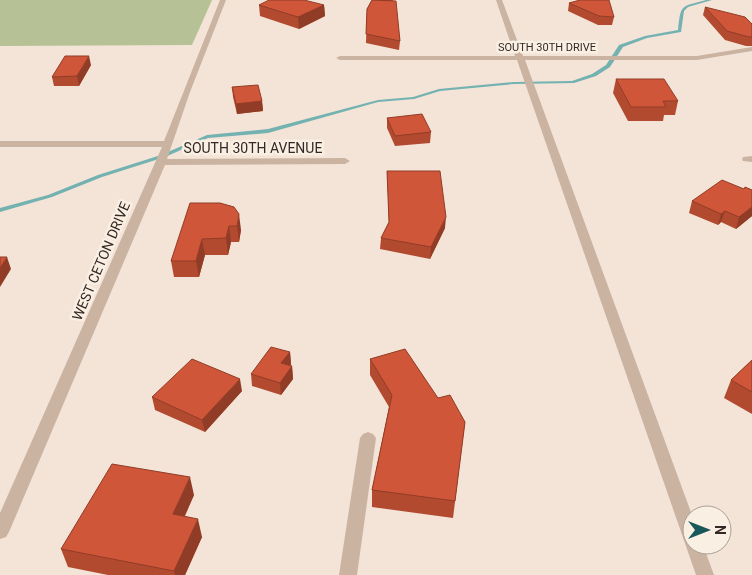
<svg xmlns="http://www.w3.org/2000/svg" width="752" height="575" font-family="Roboto,sans-serif">
	<rect width="100%" height="100%" fill="#f3e4d7"/>
	<path fill="#b6c296" d="M 0,0 L 212,0 L 192,45 L 0,46 Z"/>
	<g fill="none" stroke-linecap="round" stroke-linejoin="round">
		<path fill="#74b2b1" fill-rule="evenodd" d="M 706,0 L 712,0 L 688,7 L 684,11 L 681,32 L 647,38 L 623,47 L 610,67 L 596,76 L 574,83 L 514,84 L 440,91 L 414,99 L 378,102 L 268,133 L 208,138 L 165,157 L 102,177 L 52,197 L 0,212 L 0,208 L 48,195 L 98,175 L 161,155 L 207,135 L 268,129 L 378,100 L 413,97 L 439,89 L 514,82 L 572,81 L 592,74 L 606,65 L 619,45 L 645,36 L 678,30 C 681,4 680,7 706,0 Z"/>
		<path fill="#cbb3a2" fill-rule="evenodd" d="M 368,432 L 373,434 L 376,438 L 357,575 L 339,575 L 360,438 L 363,434 Z"/>
		<path fill="#cbb3a2" fill-rule="evenodd" d="M 220,0 L 226,0 L 190,92 L 167,159 L 345,158 L 350,161 L 345,164 L 165,165 L 9,532 L 6,537 L 0,539 L 0,513 L 162,147 L 0,147 L 0,141 L 164,141 Z
			M 496,0 L 502,0 L 523,56 L 697,56 L 752,47 L 752,51 L 697,60 L 525,60 L 692,515 L 692,545 L 703,545 L 714,575 L 696,575 L 517,60 L 340,60 L 336,58 L 340,56 L 515,56 Z
			M 752,156 L 752,162 L 743,161 L 742,159 L 743,157 Z"/>
	</g>
	<path fill="#b24a30" d="M 372,0 L 393,0 L 400,41 L 399,50 L 366,43 L 367,9 Z
		M 569,3 L 614,17 L 612,25 L 598,25 L 568,11 Z
		M 259,5 L 324,5 L 325,16 L 299,29 L 260,16 Z
		M 705,7 L 752,24 L 752,46 L 746,46 L 725,40 L 703,15 Z
		M 91,65 L 79,86 L 54,86 L 52,77 Z
		M 616,79 L 678,101 L 675,115 L 664,115 L 663,121 L 628,121 L 613,93 Z
		M 232,87 L 262,101 L 263,111 L 237,114 L 233,97 Z
		M 387,118 L 431,132 L 430,143 L 395,146 L 387,128 Z
		M 387,171 L 445,228 L 430,259 L 380,249 L 381,238 L 389,223 Z
		M 744,189 L 752,190 L 752,216 L 736,229 L 721,222 L 718,225 L 689,213 L 692,201 Z
		M 220,203 L 241,230 L 239,242 L 231,242 L 228,255 L 205,255 L 199,277 L 174,277 L 171,261 Z
		M 290,352 L 291,364 L 290,366 L 292,366 L 293,379 L 281,395 L 252,386 L 251,374 Z
		M 370,359 L 438,398 L 465,422 L 453,518 L 372,507 L 372,490 L 389,407 L 370,375 Z
		M 752,360 L 752,414 L 724,398 L 731,380 Z
		M 242,391 L 205,432 L 155,410 L 152,397 Z
		M 194,495 L 185,516 L 202,537 L 185,575 L 108,575 L 68,567 L 61,549 Z"/>
	<path fill="#913c27" d="M 324,5 L 325,16 L 299,29 L 298,17 Z
		M 89,56 L 91,65 L 79,86 L 77,76 Z
		M 262,101 L 263,111 L 237,114 L 236,104 Z
		M 752,207 L 752,216 L 736,229 L 739,217 Z
		M 725,211 L 721,222 L 718,225 L 721,214 Z
		M 239,214 L 241,230 L 239,242 L 237,226 Z
		M 446,217 L 445,228 L 430,259 L 431,247 Z
		M 229,226 L 231,242 L 228,255 L 226,238 Z
		M 202,239 L 205,255 L 199,277 L 196,261 Z
		M 7,257 L 11,269 L 0,287 L 0,268 Z
		M 290,352 L 291,364 L 283,376 L 281,363 Z
		M 292,366 L 293,379 L 281,395 L 280,383 Z
		M 240,379 L 242,391 L 205,432 L 202,420 Z
		M 190,477 L 194,495 L 177,532 L 173,514 Z
		M 198,519 L 202,537 L 185,575 L 175,575 L 174,571 Z"/>
	<path fill="#cf5638" stroke="#913c27" d="M 269,0 L 304,0 L 324,5 L 298,17 L 259,5 Z
		M 372,0 L 396,1 L 400,41 L 366,34 L 367,9 Z
		M 580,0 L 609,0 L 614,17 L 599,16 L 569,3 Z
		M 705,7 L 745,17 L 752,24 L 752,37 L 749,37 L 727,31 Z
		M 65,56 L 89,56 L 77,76 L 52,77 Z
		M 616,79 L 664,79 L 678,101 L 663,101 L 666,107 L 631,107 Z
		M 258,85 L 262,101 L 236,104 L 232,87 Z
		M 422,114 L 431,132 L 395,136 L 387,118 Z
		M 387,171 L 440,171 L 446,217 L 431,247 L 381,238 L 389,222 Z
		M 722,180 L 744,189 L 745,187 L 752,190 L 752,207 L 739,217 L 725,211 L 721,214 L 692,201 Z
		M 190,203 L 220,203 L 234,207 L 239,214 L 237,226 L 229,226 L 226,238 L 202,239 L 196,261 L 171,261 Z
		M 0,257 L 7,257 L 0,268 Z
		M 271,347 L 290,352 L 281,363 L 292,366 L 280,383 L 251,374 Z
		M 405,349 L 438,398 L 450,395 L 465,422 L 455,501 L 372,490 L 392,395 L 370,359 Z
		M 192,359 L 240,379 L 202,420 L 152,397 Z
		M 752,360 L 752,392 L 731,380 Z
		M 112,464 L 190,477 L 173,514 L 198,519 L 174,571 L 61,549 Z"/>
	<g text-anchor="middle" dominant-baseline="central" stroke-width="5" stroke-linejoin="round" paint-order="stroke">
		<g font-size="11" fill="#352925" stroke="#faefe3">
			<text x="547" y="47">SOUTH 30TH DRIVE</text>
		</g>
		<g font-size="14" fill="#352925" stroke="#faefe3">
			<text x="253" y="148">SOUTH 30TH AVENUE</text>
			<text transform="translate(101 261) rotate(-67)">WEST CETON DRIVE</text>
		</g>
	</g>
	<g transform="translate(707 530) rotate(90)"><circle r="24" fill="#faefe3" stroke="#aba097"/>
	<path d="M0-4L9 19L0 12L-9 19Z" fill="#18585a"/>
	<text y="-8" font-size="14" font-weight="bold" text-anchor="middle" fill="#352925">N</text>
	</g>
</svg>
